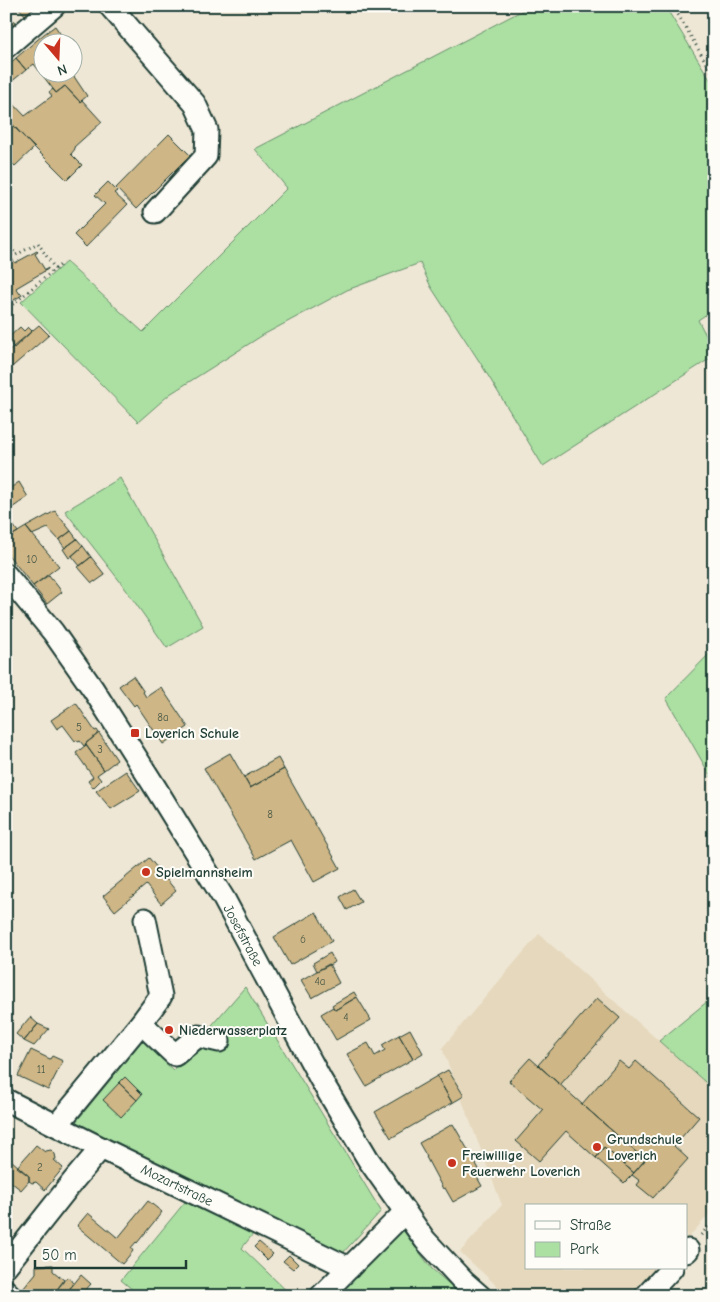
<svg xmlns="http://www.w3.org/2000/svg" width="720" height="1302" font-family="'Comic Neue',sans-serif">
	<rect width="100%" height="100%" fill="#efe7d5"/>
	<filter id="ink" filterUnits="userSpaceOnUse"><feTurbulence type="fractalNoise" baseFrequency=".02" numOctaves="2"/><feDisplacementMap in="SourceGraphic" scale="10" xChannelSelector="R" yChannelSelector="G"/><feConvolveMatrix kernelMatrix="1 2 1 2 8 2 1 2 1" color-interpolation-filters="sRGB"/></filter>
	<g filter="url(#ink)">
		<path fill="#e5d8bd" d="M 539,934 L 714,1090 L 714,1209 L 686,1240 L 686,1206 L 526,1206 L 526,1268 L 661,1268 L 637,1296 L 508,1296 L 460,1252 L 502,1205 L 442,1048 Z"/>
		<path fill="#abe0a2" stroke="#658e6b" d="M 531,6 L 665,6 L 714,86 L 714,309 L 698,320 L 714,351 L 714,356 L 543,466 L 481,364 L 431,287 L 420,263 L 347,290 L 263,335 L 170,394 L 138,422 L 21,302 L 66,262 L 143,332 L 287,188 L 255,149 Z
			M 120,478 L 203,626 L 167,648 L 122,584 L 65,511 Z
			M 714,649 L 714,774 L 711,777 L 666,698 Z
			M 245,987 L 381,1211 L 341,1255 L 75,1123 L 142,1041 L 173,1070 Z
			M 714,996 L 714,1090 L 659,1041 Z
			M 185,1202 L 253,1234 L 242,1248 L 292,1296 L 140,1296 L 121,1280 Z
			M 399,1225 L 432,1269 L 463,1296 L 326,1296 Z"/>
		<path fill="#cfb686" stroke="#1f3d34" d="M 17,6 L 37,6 L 26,16 Z
			M 6,14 L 17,24 L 6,33 Z
			M 55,26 L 66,42 L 42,42 L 42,72 L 71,72 L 87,96 L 80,102 L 65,86 L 56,93 L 34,64 L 26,70 L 16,58 L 44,34 Z
			M 16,58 L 26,70 L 6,86 L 6,67 Z
			M 65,86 L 80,102 L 82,100 L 102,122 L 74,147 L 75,149 L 71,154 L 82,165 L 67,180 L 12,125 L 13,124 L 6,117 L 6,96 L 25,116 L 52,96 L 49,92 L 53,89 L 56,93 Z
			M 6,117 L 34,148 L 15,166 L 6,157 Z
			M 169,134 L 190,155 L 136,209 L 116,188 Z
			M 108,182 L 117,191 L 114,193 L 127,205 L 86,247 L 74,235 L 105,204 L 95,195 Z
			M 6,248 L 11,255 L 12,254 L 13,255 L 11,257 L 15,263 L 37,251 L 38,252 L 35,254 L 45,270 L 48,268 L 48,269 L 16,288 L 20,294 L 21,293 L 22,295 L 6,305 Z
			M 39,325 L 49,335 L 6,372 L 6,353 Z
			M 20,327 L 24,331 L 28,327 L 32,331 L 14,348 L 7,339 Z
			M 19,482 L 28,497 L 6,512 L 6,491 Z
			M 55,511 L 71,531 L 59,540 L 48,528 L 32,535 L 26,527 Z
			M 6,515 L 18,532 L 6,539 Z
			M 26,527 L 59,566 L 33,586 L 6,552 L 6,539 Z
			M 71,531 L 77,539 L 65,548 L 59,540 Z
			M 77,539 L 83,546 L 69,558 L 63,549 Z
			M 83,546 L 91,557 L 80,566 L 72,556 Z
			M 91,557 L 105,575 L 95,582 L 95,581 L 92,583 L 78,567 Z
			M 49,575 L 62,592 L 47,604 L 33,586 Z
			M 133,676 L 144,692 L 143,692 L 146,697 L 161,687 L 188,727 L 163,744 L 136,704 L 134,706 L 119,686 Z
			M 76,703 L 95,731 L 97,730 L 99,733 L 85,744 L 86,745 L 84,746 L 80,741 L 78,742 L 77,740 L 75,741 L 63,725 L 57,729 L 51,720 Z
			M 99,733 L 117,760 L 104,770 L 85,744 Z
			M 86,745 L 104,770 L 97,775 L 101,780 L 93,788 L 88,781 L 93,777 L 76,753 Z
			M 230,753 L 250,788 L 284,769 L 340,868 L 314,882 L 291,840 L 256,859 L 204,768 Z
			M 278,758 L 284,769 L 250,788 L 244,777 Z
			M 126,771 L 140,791 L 111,809 L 96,791 Z
			M 149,858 L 176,891 L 161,904 L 146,885 L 115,911 L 103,896 Z
			M 353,889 L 361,902 L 347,910 L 340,897 Z
			M 316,912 L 332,941 L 290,965 L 274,937 Z
			M 330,953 L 335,962 L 317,971 L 313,963 Z
			M 329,964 L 339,983 L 312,998 L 301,980 Z
			M 354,992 L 357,997 L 335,1010 L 332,1005 Z
			M 357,997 L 371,1020 L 336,1040 L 321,1014 L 333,1007 L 335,1010 Z
			M 597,998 L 620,1018 L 560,1085 L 538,1065 Z
			M 30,1017 L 38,1024 L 24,1041 L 16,1034 Z
			M 38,1024 L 49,1029 L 34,1046 L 24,1041 Z
			M 410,1029 L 423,1053 L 413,1059 L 399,1035 Z
			M 399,1035 L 413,1059 L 366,1086 L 347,1054 L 368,1043 L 375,1056 L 385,1050 L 382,1045 Z
			M 31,1050 L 50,1059 L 52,1056 L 63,1061 L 48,1090 L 18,1076 Z
			M 530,1058 L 645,1160 L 634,1173 L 604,1147 L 596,1158 L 566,1131 L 539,1161 L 516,1141 L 543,1110 L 509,1081 Z
			M 619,1061 L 629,1069 L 636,1061 L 699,1117 L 674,1146 L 688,1159 L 653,1198 L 637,1185 L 640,1181 L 632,1175 L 645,1160 L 582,1104 Z
			M 448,1070 L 464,1096 L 452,1103 L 437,1076 Z
			M 437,1076 L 452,1103 L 391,1138 L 375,1112 Z
			M 125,1077 L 142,1094 L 137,1100 L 119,1083 Z
			M 119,1083 L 137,1100 L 121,1117 L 103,1100 Z
			M 453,1124 L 479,1169 L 474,1172 L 482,1186 L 453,1202 L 445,1188 L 443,1189 L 426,1157 L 427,1157 L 419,1143 Z
			M 36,1145 L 45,1152 L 46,1151 L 51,1150 L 55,1154 L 56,1159 L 54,1160 L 63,1168 L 45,1190 L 36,1182 L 32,1183 L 29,1181 L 29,1176 L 17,1167 Z
			M 604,1147 L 634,1173 L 624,1183 L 596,1158 Z
			M 11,1160 L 29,1176 L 29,1181 L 21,1190 L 6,1178 L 6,1165 Z
			M 148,1201 L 162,1212 L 137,1243 L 136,1242 L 131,1248 L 133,1251 L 122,1264 L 77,1226 L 88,1213 L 118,1238 Z
			M 259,1242 L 273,1254 L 267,1260 L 254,1247 Z
			M 289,1255 L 298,1264 L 293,1269 L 283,1261 Z
			M 53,1265 L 53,1271 L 64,1280 L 52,1296 L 32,1296 L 23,1289 L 36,1273 L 36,1266 Z
			M 81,1275 L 91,1284 L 80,1296 L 64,1296 Z
			M 67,1277 L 74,1283 L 64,1296 L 52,1296 Z"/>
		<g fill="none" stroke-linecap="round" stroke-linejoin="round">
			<g stroke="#1f3d34" stroke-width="25">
				<g id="minor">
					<path d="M 110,6 L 195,104 L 207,130 L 206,156 L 155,212"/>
					<path d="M 6,47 L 54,6"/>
					<path id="s1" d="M 6,575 L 53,632 L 93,689 L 155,787 L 224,899 L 321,1080 L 368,1159 L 425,1240 L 464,1282 L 480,1296"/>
					<path d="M 141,1023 L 175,1055 L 198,1036 L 219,1041"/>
					<path id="s2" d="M 6,1100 L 101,1148 L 349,1268"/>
					<path d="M 57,1125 L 141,1023 L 161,996 L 145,919"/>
					<path d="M 686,1252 L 688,1250"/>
					<path d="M 6,1266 L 74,1180 L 101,1148"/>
					<path d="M 6,1291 L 11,1296"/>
					<path d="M 321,1296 L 405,1212"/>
					<path d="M 646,1296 L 672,1268"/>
				</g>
			</g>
			<path stroke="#1f3d34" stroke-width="3" stroke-dasharray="1 4" stroke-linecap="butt" d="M 673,6 L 714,76
				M 6,238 L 16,255 L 38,243 L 55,269 L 6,310
				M 55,269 L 63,263
				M 701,1235 L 714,1220"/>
			<use href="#minor" stroke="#fdfcf7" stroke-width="21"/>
		</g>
	</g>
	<g fill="#c8321e" stroke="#fdfcf7" stroke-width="2">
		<rect x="130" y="728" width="10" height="10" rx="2.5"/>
		<circle cx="146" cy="872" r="5"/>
		<circle cx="169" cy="1030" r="5"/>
		<circle cx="597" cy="1147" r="5"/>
		<circle cx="452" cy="1163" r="5"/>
	</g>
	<g text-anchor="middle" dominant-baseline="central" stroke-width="4" stroke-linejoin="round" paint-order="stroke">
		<g font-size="11" fill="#4b5b48">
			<text x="32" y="559">10</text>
			<text x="163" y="717">8a</text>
			<text x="79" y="727">5</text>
			<text x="100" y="749">3</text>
			<text x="270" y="814">8</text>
			<text x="303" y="939">6</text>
			<text x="320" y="981">4a</text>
			<text x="346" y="1017">4</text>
			<text x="41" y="1069">11</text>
			<text x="40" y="1167">2</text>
		</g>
		<g font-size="14" font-weight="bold" fill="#1f3d34" stroke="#fdfcf7" text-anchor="start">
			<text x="145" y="733">Loverich Schule</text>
			<text x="156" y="872">Spielmannsheim</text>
			<text x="179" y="1030">Niederwasserplatz</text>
			<text x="607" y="1139">Grundschule<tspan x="607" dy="16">Loverich</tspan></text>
			<text x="462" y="1155">Freiwillige<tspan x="462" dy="16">Feuerwehr Loverich</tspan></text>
		</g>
		<g font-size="14" fill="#1f3d34" stroke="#fdfcf7">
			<text stroke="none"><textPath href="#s1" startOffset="432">Josefstraße</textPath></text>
			<text stroke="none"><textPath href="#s2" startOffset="191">Mozartstraße</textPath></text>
		</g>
	</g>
	<rect width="720" height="1302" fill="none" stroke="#fdfcf7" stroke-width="25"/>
	<rect x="12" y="12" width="695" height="1277" fill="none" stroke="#1f3d34" stroke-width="2" filter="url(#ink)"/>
	<rect x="525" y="1204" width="162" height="65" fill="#fdfcf7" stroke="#a4b0a9"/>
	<rect x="535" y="1221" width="25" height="8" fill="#fdfcf7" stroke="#a4b0a9"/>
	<text x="570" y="1230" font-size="15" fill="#1f3d34">Straße</text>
	<rect x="535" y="1242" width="25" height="15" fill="#abe0a2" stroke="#a4b0a9"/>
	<text x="570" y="1254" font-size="15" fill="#1f3d34">Park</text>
	<g transform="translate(58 58) rotate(161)"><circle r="24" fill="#fdfcf7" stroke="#a4b0a9"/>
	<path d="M0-4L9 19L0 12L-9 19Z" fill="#c8321e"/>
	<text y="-8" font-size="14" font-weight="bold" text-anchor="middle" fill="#1f3d34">N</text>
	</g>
	<path d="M35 1260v8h151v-8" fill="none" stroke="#1f3d34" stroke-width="2.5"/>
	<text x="42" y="1260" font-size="15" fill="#1f3d34" stroke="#fdfcf7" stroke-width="4" paint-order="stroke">50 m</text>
</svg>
